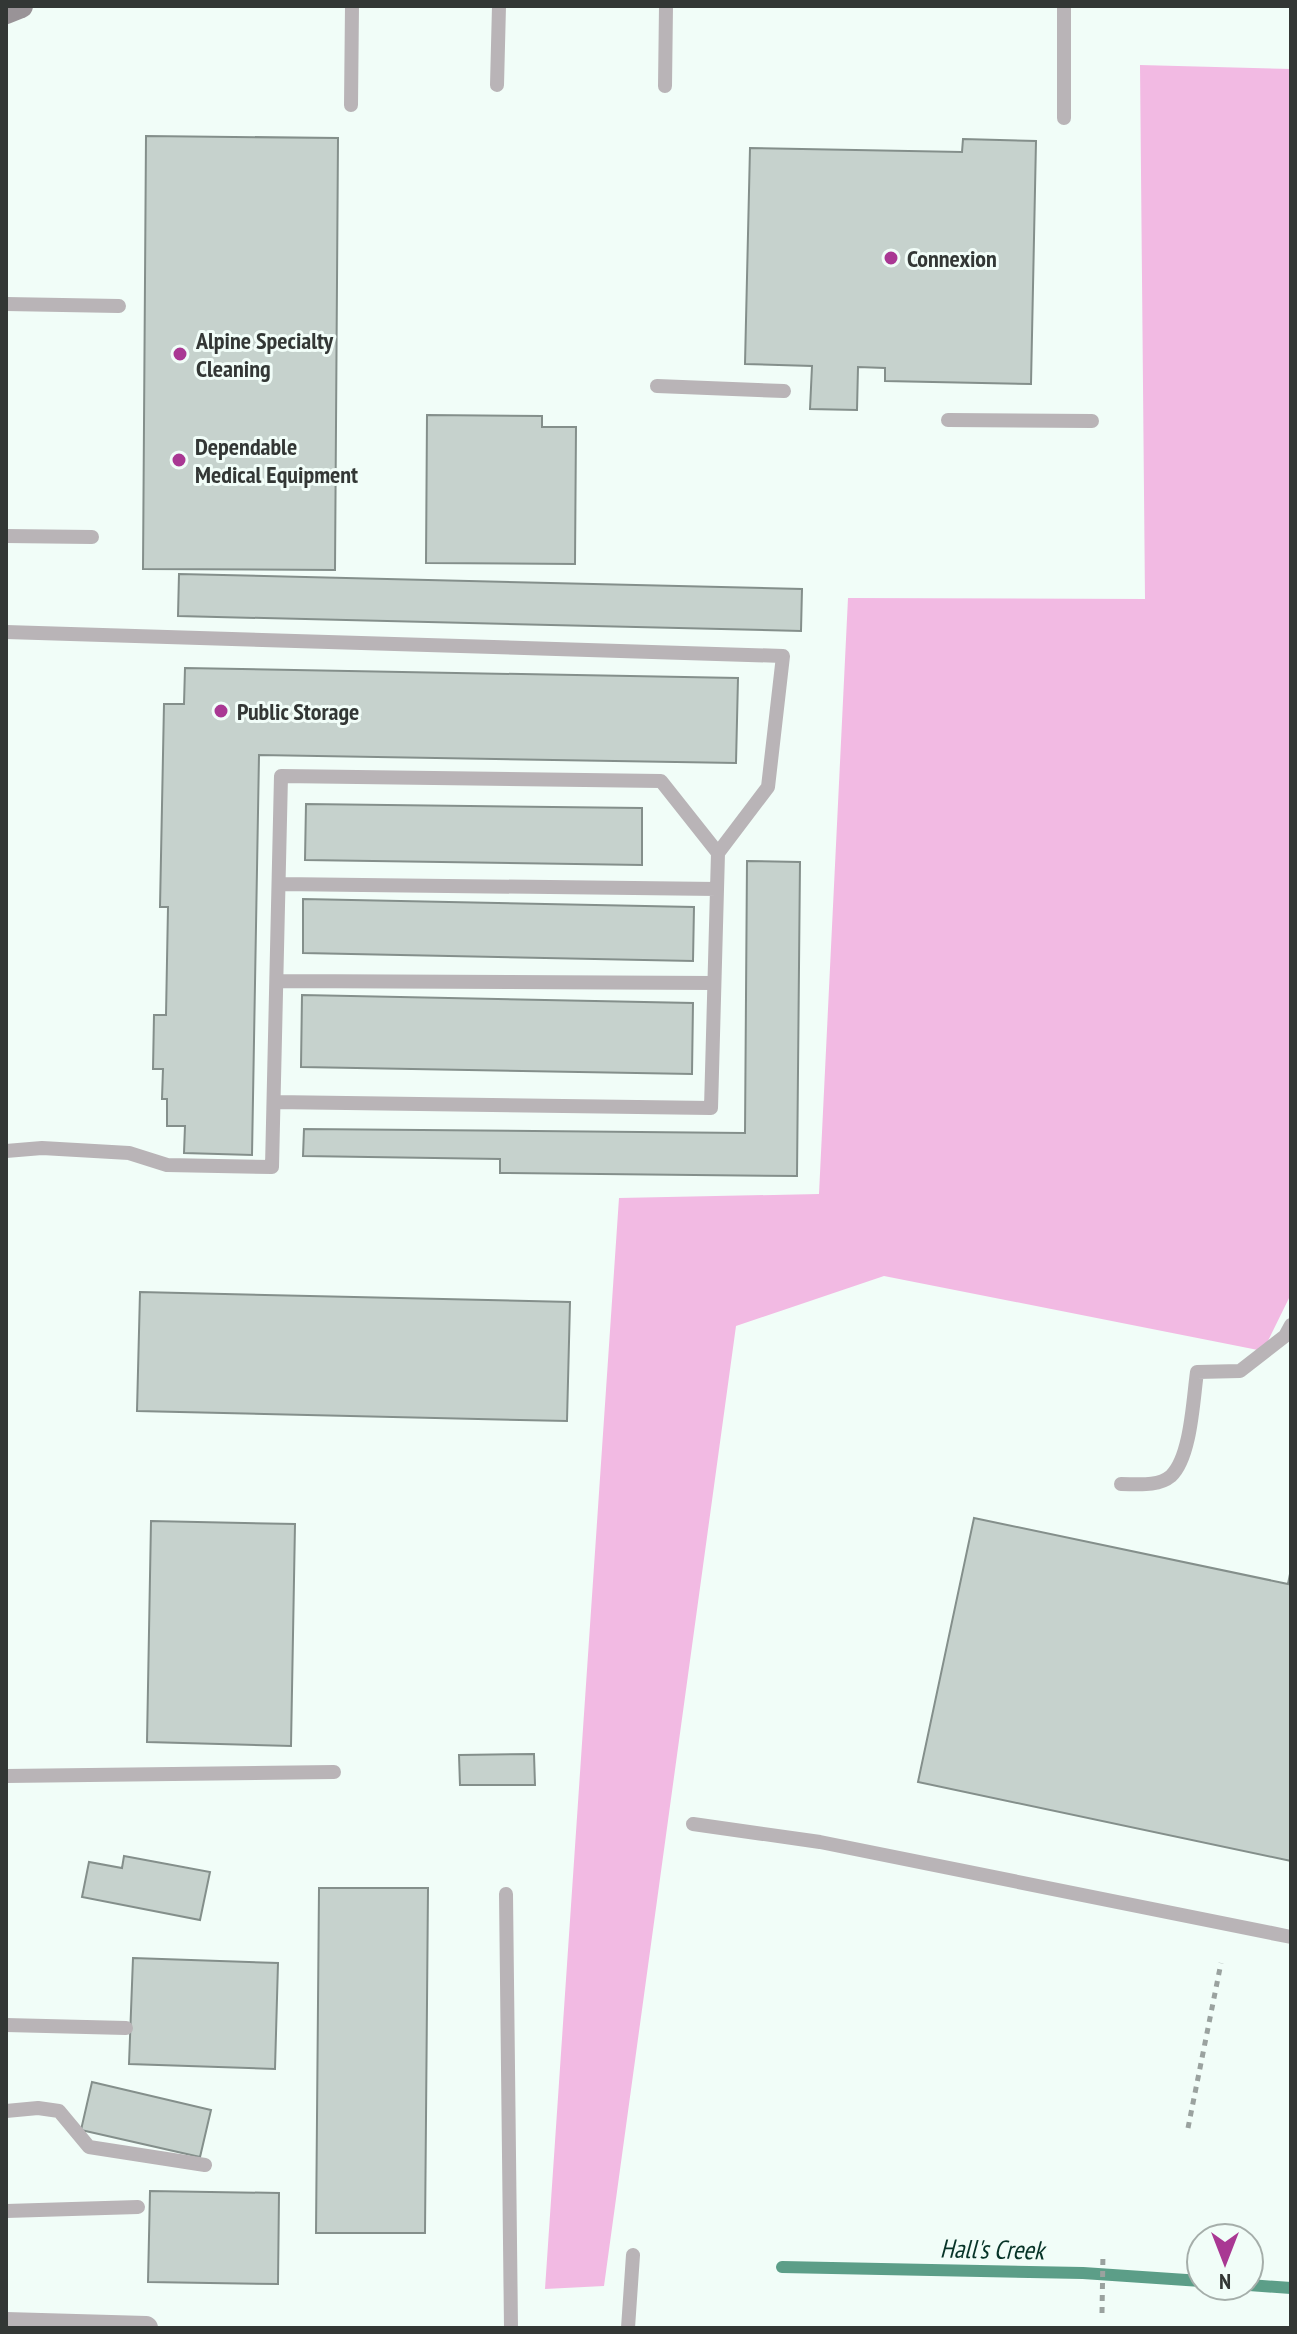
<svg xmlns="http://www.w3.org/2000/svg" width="1297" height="2334" font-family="'PT Sans Narrow',sans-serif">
	<rect width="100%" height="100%" fill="#f1fdf8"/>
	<path fill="#f2bae3" d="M 1140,65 L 1291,69 L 1291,1294 L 1263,1351 L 884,1276 L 736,1326 L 604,2286 L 545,2289 L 619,1198 L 819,1194 L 848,598 L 1145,599 Z"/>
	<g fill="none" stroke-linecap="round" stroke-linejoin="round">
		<path stroke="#5c9e88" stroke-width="12" d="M 782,2267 L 1083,2273 L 1201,2281
			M 1249,2285 L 1291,2288"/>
	</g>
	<path fill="#c6d2cd" stroke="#848f8b" stroke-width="2" d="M 146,136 L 338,138 L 335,570 L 143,569 Z
		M 963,139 L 1036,141 L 1031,384 L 885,381 L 885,368 L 858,367 L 857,410 L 810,409 L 812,366 L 745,364 L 750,148 L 962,152 Z
		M 427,415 L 542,416 L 542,427 L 576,427 L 575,564 L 426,563 Z
		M 179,574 L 802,589 L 801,631 L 178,616 Z
		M 185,668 L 738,678 L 736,763 L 259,755 L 252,1155 L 184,1153 L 185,1126 L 167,1126 L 167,1099 L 162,1099 L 163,1069 L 153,1069 L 154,1015 L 166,1015 L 168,907 L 160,907 L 164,704 L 184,704 Z
		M 306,804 L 642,808 L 642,865 L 305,860 Z
		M 747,861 L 800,862 L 797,1176 L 500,1173 L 500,1159 L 303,1156 L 304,1129 L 745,1133 Z
		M 303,899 L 694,907 L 693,961 L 303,953 Z
		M 302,995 L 693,1003 L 692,1074 L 301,1067 Z
		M 140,1292 L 570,1302 L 567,1421 L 137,1411 Z
		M 974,1518 L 1288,1584 L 1291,1569 L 1291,1861 L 918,1782 Z
		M 151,1521 L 295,1524 L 291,1746 L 147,1742 Z
		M 534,1754 L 535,1785 L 460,1785 L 459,1755 Z
		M 124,1856 L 210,1872 L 200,1920 L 82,1897 L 89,1862 L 122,1868 Z
		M 319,1888 L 428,1888 L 425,2233 L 316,2233 Z
		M 133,1958 L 278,1963 L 275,2069 L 129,2064 Z
		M 92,2082 L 211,2110 L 200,2157 L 81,2130 Z
		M 150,2191 L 279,2193 L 278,2284 L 148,2282 Z"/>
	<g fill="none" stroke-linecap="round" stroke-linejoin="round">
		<path stroke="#9aa29f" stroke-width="5" stroke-dasharray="6 6" stroke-linecap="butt" d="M 1188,2128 L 1221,1963
			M 1102,2313 L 1103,2253"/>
		<path stroke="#b9b4b7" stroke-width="14" d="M 497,85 L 499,6
			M 665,86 L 666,6
			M 351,105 L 352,6
			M 1064,118 L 1064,6
			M 6,304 L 119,306
			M 657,386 L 784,391
			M 948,420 L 1092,421
			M 6,536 L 92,537
			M 6,632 L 783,656 L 768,787 L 718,853 L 661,781 L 281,776 L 272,1167 L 167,1165 L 129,1153 L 42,1148 L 6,1151
			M 279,884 L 717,889
			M 277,981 L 714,983
			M 274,1102 L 711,1108 L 718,853
			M 1121,1484 C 1137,1484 1158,1487 1171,1476 C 1191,1457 1193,1400 1197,1372 L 1240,1371 L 1285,1336 L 1291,1325
			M 6,1776 L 334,1772
			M 693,1824 L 820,1842 L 1291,1937
			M 506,1894 L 511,2328
			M 6,2025 L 126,2028
			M 6,2111 L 38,2108 L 59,2111 L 89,2147 L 205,2165
			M 6,2211 L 138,2207
			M 628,2328 L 633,2255"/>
		<path stroke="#b9b4b7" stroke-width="24" d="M 6,2324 L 146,2328"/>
		<path stroke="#999397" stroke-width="24" d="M 6,12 L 21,6"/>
	</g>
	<g fill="#a93893" stroke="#f1fdf8" stroke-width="3">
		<circle cx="891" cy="258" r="8"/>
		<circle cx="180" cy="354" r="8"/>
		<circle cx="179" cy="460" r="8"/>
		<circle cx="221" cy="711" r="8"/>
	</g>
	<g text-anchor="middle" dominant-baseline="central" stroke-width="6" stroke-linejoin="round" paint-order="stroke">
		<g font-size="24" font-weight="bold" fill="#333735" stroke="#f1fdf8" text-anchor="start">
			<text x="907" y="258">Connexion</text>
			<text x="196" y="340">Alpine Specialty<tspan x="196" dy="28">Cleaning</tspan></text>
			<text x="195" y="446">Dependable<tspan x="195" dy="28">Medical Equipment</tspan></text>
			<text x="237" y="711">Public Storage</text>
		</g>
		<g font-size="26" font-style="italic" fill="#073428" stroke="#f1fdf8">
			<text transform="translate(992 2249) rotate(1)">Hall's Creek</text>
		</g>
	</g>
	<rect width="1297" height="2334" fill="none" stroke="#333735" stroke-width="16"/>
	<g transform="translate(1225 2262) rotate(180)"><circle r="38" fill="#f1fdf8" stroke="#a5aeaa" stroke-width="2"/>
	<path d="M0-6L14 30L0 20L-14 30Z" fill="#a93893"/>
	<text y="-12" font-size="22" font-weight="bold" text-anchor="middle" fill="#333735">N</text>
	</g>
</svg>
